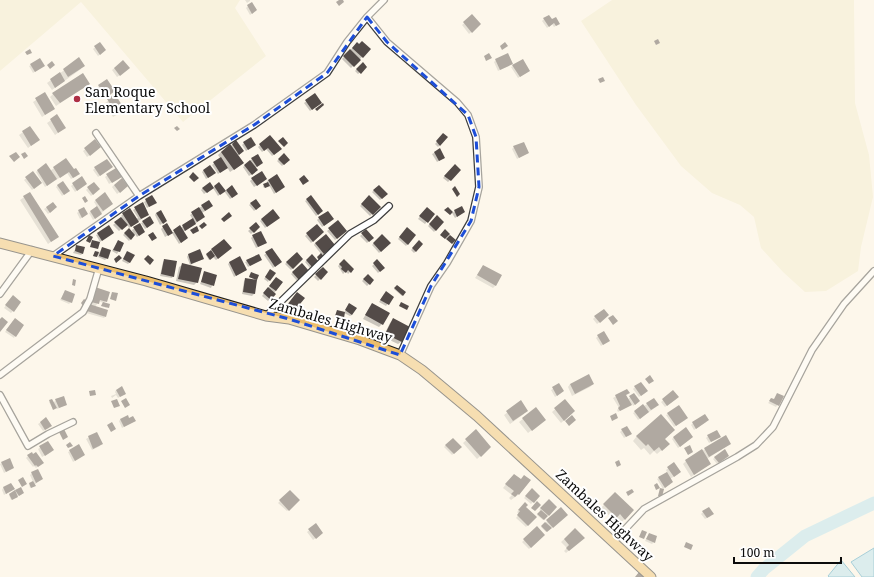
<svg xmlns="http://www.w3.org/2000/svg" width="874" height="577" font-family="'Noto Serif',serif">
	<rect width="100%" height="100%" fill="#fdf7eb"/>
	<path fill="#f1eacd" d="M 0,0 L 240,0 L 235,8 L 266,56 L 183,122 L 81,2 L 0,71 Z
		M 612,0 L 854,0 L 855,103 L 869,155 L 873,197 L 861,247 L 858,271 L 826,291 L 805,292 L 783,272 L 761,248 L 754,217 L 740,205 L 712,193 L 681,166 L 636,105 L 581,21 Z"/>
	<path fill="#b4e1f0" stroke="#419dc1" d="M 874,548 L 874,577 L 862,577 L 851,562 Z
		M 841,560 L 855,577 L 829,577 L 828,576 Z"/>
	<path fill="#0003" d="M 245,0 L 250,0 L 250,1 L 247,3 Z
		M 248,6 L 254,12 L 250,15 L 246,8 Z
		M 472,16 L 480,24 L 469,34 L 462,25 Z
		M 544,19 L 552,20 L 557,25 L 554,27 L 552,24 L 547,28 L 542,21 Z
		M 100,43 L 103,52 L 98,56 L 93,49 Z
		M 357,43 L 370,49 L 351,68 L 342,59 Z
		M 79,59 L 81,69 L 52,90 L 47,83 Z
		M 496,60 L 512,64 L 498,71 L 494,62 Z
		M 123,61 L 127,70 L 117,77 L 112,70 Z
		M 363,63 L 366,67 L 358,74 L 355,71 Z
		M 31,65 L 42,67 L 33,73 L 29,66 Z
		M 513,66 L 529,71 L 518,78 L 511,67 Z
		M 86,86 L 56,106 L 50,97 L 53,94 Z
		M 99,86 L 111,94 L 103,99 L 96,89 Z
		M 45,94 L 54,109 L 42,117 L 33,102 Z
		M 315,95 L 319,104 L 310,111 L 304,103 Z
		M 115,96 L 120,113 L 113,117 L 105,103 Z
		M 57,116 L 65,128 L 55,135 L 47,123 Z
		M 30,127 L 35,143 L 28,148 L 19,135 Z
		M 444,134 L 447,137 L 438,147 L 435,144 Z
		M 270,136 L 279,151 L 272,156 L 266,149 L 262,152 L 258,147 Z
		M 95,141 L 98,149 L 87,157 L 83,151 Z
		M 236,142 L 241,153 L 237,156 L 239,166 L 230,172 L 227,167 L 218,174 L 212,165 L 220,158 L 218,155 L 221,152 Z
		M 244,143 L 253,146 L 246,151 L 242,145 Z
		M 514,147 L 528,153 L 517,159 L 512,149 Z
		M 440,150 L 444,158 L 437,162 L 432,154 Z
		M 284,155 L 288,160 L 282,166 L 277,161 Z
		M 66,159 L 77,176 L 71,179 L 67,173 L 45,187 L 36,172 L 38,170 L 50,171 Z
		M 252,159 L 260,165 L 255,168 L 255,172 L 249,176 L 243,167 Z
		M 455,165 L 460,170 L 448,182 L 443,178 Z
		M 95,168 L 110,169 L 98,177 L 93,170 Z
		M 115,169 L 119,178 L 109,184 L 105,177 Z
		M 204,170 L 213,175 L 206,179 L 202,172 Z
		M 33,173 L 39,184 L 32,190 L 24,180 Z
		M 82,177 L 84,185 L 75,192 L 71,186 Z
		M 252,179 L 264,181 L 254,187 L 250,181 Z
		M 268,180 L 282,188 L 274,194 L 269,185 L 264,188 L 263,186 L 267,183 L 267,182 Z
		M 219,183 L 225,192 L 232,187 L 235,196 L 230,199 L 224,191 L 218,196 L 213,188 L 204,194 L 201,190 L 203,188 L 213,188 Z
		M 58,185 L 67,192 L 62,196 L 56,187 Z
		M 114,185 L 125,188 L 117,194 L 112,187 Z
		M 379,186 L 386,194 L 380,200 L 372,192 Z
		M 88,188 L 97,191 L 91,196 L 86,190 Z
		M 30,193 L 58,237 L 48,244 L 20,200 Z
		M 152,196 L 155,203 L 147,208 L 144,202 Z
		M 311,197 L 320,213 L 316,216 L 305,201 Z
		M 369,197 L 379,207 L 370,216 L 360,206 Z
		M 255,200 L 260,206 L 254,211 L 249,205 Z
		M 95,201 L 110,206 L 93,220 L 89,213 L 97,207 L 94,202 Z
		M 53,203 L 54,209 L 48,214 L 44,209 Z
		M 142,204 L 146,216 L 129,228 L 127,224 L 119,231 L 113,225 L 122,217 L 121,216 L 123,214 L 136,219 L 138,218 L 133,210 Z
		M 202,206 L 210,208 L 202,213 L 202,219 L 183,232 L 187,238 L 179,244 L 172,233 L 193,220 L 190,215 Z
		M 461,208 L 464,212 L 455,218 L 452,213 Z
		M 425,210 L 434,214 L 425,224 L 418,219 Z
		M 79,211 L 87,214 L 80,219 L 77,213 Z
		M 156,213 L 164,222 L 160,225 L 155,215 Z
		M 437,217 L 443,222 L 434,232 L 428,226 Z
		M 319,218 L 331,221 L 322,227 L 317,220 Z
		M 262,219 L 276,219 L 265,228 L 260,221 Z
		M 143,222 L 151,225 L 145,229 L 141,223 Z
		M 338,222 L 345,231 L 335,240 L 327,231 Z
		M 140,224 L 142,233 L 137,237 L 135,234 L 129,241 L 123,235 L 129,229 L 134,235 L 132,230 Z
		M 166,224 L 170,234 L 165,237 L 161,229 Z
		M 256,224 L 259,227 L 251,234 L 248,231 Z
		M 317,225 L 323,232 L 311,243 L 305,236 Z
		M 407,229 L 415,235 L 406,246 L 398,239 Z
		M 366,231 L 372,238 L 367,243 L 360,236 Z
		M 98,234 L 111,234 L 100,242 L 96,235 Z
		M 382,235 L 389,243 L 379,253 L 372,245 Z
		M 253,236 L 266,243 L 256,248 L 251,238 Z
		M 224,240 L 229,250 L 216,260 L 213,257 L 209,260 L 206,255 Z
		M 118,241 L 123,244 L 117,254 L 112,251 Z
		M 419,242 L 422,245 L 414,253 L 411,250 Z
		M 315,243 L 332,247 L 322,256 L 323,257 L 319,260 L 317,258 L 321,254 L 314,245 Z
		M 77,246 L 83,253 L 81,255 L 73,253 Z
		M 102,248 L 107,258 L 105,260 L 98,257 L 99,254 L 96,257 L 93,256 L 95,252 L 99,253 Z
		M 272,249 L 279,263 L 273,268 L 264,255 Z
		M 127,252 L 130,262 L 128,264 L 122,261 Z
		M 296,253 L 302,259 L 291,270 L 285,264 Z
		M 188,255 L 203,259 L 190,265 L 187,257 Z
		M 312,255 L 317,262 L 310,268 L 305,262 Z
		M 165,260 L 173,276 L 172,278 L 160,276 L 163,262 Z
		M 344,260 L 353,269 L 348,274 L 346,271 L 343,274 L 338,266 Z
		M 247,261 L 259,261 L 248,267 L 245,262 Z
		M 377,261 L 383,268 L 378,273 L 372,266 Z
		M 230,262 L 246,270 L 234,277 L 228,264 Z
		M 302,264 L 308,271 L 297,281 L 291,274 Z
		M 182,265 L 197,282 L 194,285 L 176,281 L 179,267 Z
		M 323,268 L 327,272 L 318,281 L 314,277 Z
		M 481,269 L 496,285 L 493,288 L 475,278 Z
		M 205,272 L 216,276 L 211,288 L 200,284 Z
		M 269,272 L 269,280 L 268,282 L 264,279 Z
		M 250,274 L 256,279 L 255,281 L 256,281 L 254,294 L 252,296 L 242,294 L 244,281 L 246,279 L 254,280 L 254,279 L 249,277 Z
		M 368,275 L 373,280 L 367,286 L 362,281 Z
		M 274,280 L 282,283 L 268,301 L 262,296 Z
		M 397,286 L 404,293 L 402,296 L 394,289 Z
		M 93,290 L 106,301 L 104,303 L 107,308 L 101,306 L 103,303 L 99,301 L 95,307 L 105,317 L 104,318 L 86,313 L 87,307 L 91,304 L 89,304 Z
		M 65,291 L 71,302 L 69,304 L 60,300 Z
		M 384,294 L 393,297 L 386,306 L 379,302 Z
		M 295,295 L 303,298 L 290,315 L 285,311 L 287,307 L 286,307 Z
		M 11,298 L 13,311 L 11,313 L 4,308 Z
		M 348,306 L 352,315 L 350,316 L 344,313 L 342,318 L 335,316 L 337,312 L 344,313 Z
		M 370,307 L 382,324 L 379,327 L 363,319 Z
		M 595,317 L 606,317 L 597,324 L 593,319 Z
		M 393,320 L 408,327 L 401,342 L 398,344 L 383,337 L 390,323 Z
		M 13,321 L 15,336 L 14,338 L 5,332 Z
		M 598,336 L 607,342 L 601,346 L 596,338 Z
		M 570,384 L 593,384 L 590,387 L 572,396 L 568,387 Z
		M 559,385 L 561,393 L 555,397 L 551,390 Z
		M 635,387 L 645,393 L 639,397 L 633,389 Z
		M 116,390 L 125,394 L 118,398 L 116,395 L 112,398 L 111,396 L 116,394 L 115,392 Z
		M 627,390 L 626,395 L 628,399 L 634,394 L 637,403 L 633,406 L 632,404 L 618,412 L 617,410 L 619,408 L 613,398 Z
		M 673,392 L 676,399 L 665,407 L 661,402 Z
		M 783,397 L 776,407 L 768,403 L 770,401 Z
		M 52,400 L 53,403 L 56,400 L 66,405 L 57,409 L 56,407 L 53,409 L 49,402 Z
		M 565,400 L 571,414 L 561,423 L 552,412 Z
		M 521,402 L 524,414 L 510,424 L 504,415 Z
		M 647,404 L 656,407 L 638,420 L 633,413 Z
		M 536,408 L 542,422 L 528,433 L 519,422 Z
		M 668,414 L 685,420 L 674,427 L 666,415 Z
		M 46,419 L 49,428 L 43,431 L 38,424 Z
		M 121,419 L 129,419 L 135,421 L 122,428 L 119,421 Z
		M 706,422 L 694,430 L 691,425 L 693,423 Z
		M 622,430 L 631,434 L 624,438 L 620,432 Z
		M 476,431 L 490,447 L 477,459 L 463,443 Z
		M 96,433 L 100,446 L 92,450 L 86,439 Z
		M 637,436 L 664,440 L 664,448 L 657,454 L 654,451 L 650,455 L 644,448 L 641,450 L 633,441 Z
		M 708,436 L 718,438 L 709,443 L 706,438 Z
		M 673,438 L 690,439 L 678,448 L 672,439 Z
		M 453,439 L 461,447 L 452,455 L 444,447 Z
		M 48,442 L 51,452 L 42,457 L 38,449 Z
		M 730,444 L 707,459 L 710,464 L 691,477 L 683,464 L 686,461 L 705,449 Z
		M 70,451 L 84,455 L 73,462 L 68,452 Z
		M 28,456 L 41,464 L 36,468 L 34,466 L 33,467 L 26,458 Z
		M 715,457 L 726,458 L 717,464 L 713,459 Z
		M 2,463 L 13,468 L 4,473 L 0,464 Z
		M 674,463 L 678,474 L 670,479 L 670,484 L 663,489 L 657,479 L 667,472 L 666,470 Z
		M 32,473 L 42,479 L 30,488 L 29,484 L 33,482 L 30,475 Z
		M 511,478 L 520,481 L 530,481 L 518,495 L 511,500 L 509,498 L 512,495 L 503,488 Z
		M 3,488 L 14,489 L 4,495 L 2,490 Z
		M 16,490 L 22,494 L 11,500 L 9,495 Z
		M 532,490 L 539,496 L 531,504 L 524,498 Z
		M 290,491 L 298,500 L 287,511 L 278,503 Z
		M 615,493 L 633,510 L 622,522 L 616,517 L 608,525 L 605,523 L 612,518 L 601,508 Z
		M 549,500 L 556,507 L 543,520 L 537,515 L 541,511 L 539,510 Z
		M 525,504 L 524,507 L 535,517 L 526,527 L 516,518 L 519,514 L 517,512 Z
		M 561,508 L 567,515 L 546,532 L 541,527 Z
		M 703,512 L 711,516 L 705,519 L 701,514 Z
		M 315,525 L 322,533 L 313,540 L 307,532 Z
		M 537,528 L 544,535 L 529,549 L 522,542 Z
		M 575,529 L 583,538 L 566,553 L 564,551 L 567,548 L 561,542 Z
		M 649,534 L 654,542 L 652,544 L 645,541 Z"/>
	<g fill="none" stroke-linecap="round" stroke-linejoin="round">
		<path stroke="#b4e1f0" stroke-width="13" d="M 757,577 L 764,569 L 805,536 L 874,503"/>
	</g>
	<path fill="#534b48" d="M 339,0 L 343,0 L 344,2 L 339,6 L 336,2 Z
		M 252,2 L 257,10 L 252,14 L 247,5 Z
		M 472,14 L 481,24 L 472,33 L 463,22 Z
		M 549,15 L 552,19 L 556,17 L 560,24 L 556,26 L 554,23 L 549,27 L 543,18 Z
		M 658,39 L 660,43 L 656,45 L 654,41 Z
		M 362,41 L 371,49 L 363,58 L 352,48 L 357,42 L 359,44 Z
		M 100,42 L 106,50 L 100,55 L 94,46 Z
		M 505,42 L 508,46 L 502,50 L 500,46 Z
		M 30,49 L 32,53 L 27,55 L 25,52 Z
		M 350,49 L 361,60 L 354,67 L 343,56 Z
		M 489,53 L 492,58 L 486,61 L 484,56 Z
		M 508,53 L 513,64 L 500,70 L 495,59 Z
		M 79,57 L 85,66 L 68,77 L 63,69 Z
		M 40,58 L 45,66 L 35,72 L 30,64 Z
		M 523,59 L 530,71 L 520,77 L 512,65 Z
		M 123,60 L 130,68 L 120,76 L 114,68 Z
		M 52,61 L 55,65 L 50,69 L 47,65 Z
		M 363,62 L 367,67 L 361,74 L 356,69 Z
		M 60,72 L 65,81 L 55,88 L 50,79 Z
		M 83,73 L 90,84 L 60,103 L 52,93 Z
		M 603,77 L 605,81 L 600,83 L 598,79 Z
		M 107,79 L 115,91 L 107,97 L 98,85 Z
		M 45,92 L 55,109 L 45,115 L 35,98 Z
		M 315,93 L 322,103 L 312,110 L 305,100 Z
		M 115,94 L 125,110 L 117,115 L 107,99 Z
		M 323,103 L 324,105 L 317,111 L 315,109 Z
		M 57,114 L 66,128 L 58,133 L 50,119 Z
		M 30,126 L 40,140 L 31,146 L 22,131 Z
		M 177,126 L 180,129 L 177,131 L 174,128 Z
		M 443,133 L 448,137 L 440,146 L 436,141 Z
		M 270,135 L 282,149 L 274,155 L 268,148 L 264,151 L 259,144 Z
		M 251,137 L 256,145 L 248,150 L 243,142 Z
		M 283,137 L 288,143 L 284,147 L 278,141 Z
		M 95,139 L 101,147 L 90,156 L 84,148 Z
		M 236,140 L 244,151 L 239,155 L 232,144 Z
		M 524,142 L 529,153 L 519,158 L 513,146 Z
		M 230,144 L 244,163 L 234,170 L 221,152 Z
		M 440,148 L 445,158 L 439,161 L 434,152 Z
		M 16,152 L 20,157 L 14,162 L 9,156 Z
		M 25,152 L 28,156 L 24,159 L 21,154 Z
		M 284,153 L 290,160 L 284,165 L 278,159 Z
		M 258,154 L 263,163 L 257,167 L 251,158 Z
		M 221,157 L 228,168 L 220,173 L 213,162 Z
		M 66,158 L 74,169 L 76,168 L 80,174 L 73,178 L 69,172 L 60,178 L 53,167 Z
		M 107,159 L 113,167 L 100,176 L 94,167 Z
		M 250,160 L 258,170 L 252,175 L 244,165 Z
		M 46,163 L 57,179 L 47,186 L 37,170 Z
		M 455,164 L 461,170 L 451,181 L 444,176 Z
		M 210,165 L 216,173 L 208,178 L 203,170 Z
		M 116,168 L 122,177 L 112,183 L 106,174 Z
		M 33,171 L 42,183 L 34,189 L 25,177 Z
		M 262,171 L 267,179 L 257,186 L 251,178 Z
		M 193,172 L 199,178 L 194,182 L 189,177 Z
		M 277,174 L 285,187 L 276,193 L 268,180 Z
		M 304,175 L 309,181 L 303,185 L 299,179 Z
		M 82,176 L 87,184 L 77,191 L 72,183 Z
		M 122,178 L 128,186 L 120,193 L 114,185 Z
		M 63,181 L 70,191 L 64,195 L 57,185 Z
		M 94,182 L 100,189 L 93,195 L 87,187 Z
		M 210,182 L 214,188 L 207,193 L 202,188 Z
		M 219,182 L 226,191 L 220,195 L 214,186 Z
		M 268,182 L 270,186 L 265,188 L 263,184 Z
		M 232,185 L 238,194 L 232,198 L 226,190 Z
		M 379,185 L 388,194 L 382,199 L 373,190 Z
		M 455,186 L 460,194 L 457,197 L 452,189 Z
		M 30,192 L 59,237 L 51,242 L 23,196 Z
		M 105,192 L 113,204 L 103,211 L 95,200 Z
		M 152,195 L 157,203 L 149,207 L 145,199 Z
		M 311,195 L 323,211 L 318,215 L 306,199 Z
		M 369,195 L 381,207 L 373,215 L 361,204 Z
		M 85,196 L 88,201 L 85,203 L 82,198 Z
		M 256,199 L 261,206 L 256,210 L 250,203 Z
		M 209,200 L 213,206 L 205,211 L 201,205 Z
		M 53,202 L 57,207 L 50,213 L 46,207 Z
		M 143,202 L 149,215 L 141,219 L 134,207 Z
		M 97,206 L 102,214 L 95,219 L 90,211 Z
		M 462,206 L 465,212 L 457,217 L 454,210 Z
		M 84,207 L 88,214 L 82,218 L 78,210 Z
		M 199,207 L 205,217 L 197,222 L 191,212 Z
		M 427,207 L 435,214 L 428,223 L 419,216 Z
		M 448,207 L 453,212 L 450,215 L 444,210 Z
		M 130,208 L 139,222 L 131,227 L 122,213 Z
		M 273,209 L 280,218 L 267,227 L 261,219 Z
		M 161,210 L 167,221 L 163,224 L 156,213 Z
		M 328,211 L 334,219 L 324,226 L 318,217 Z
		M 229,212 L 232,216 L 224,222 L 221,219 Z
		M 437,215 L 444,222 L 436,231 L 429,224 Z
		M 150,216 L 154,223 L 147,228 L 142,221 Z
		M 121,217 L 128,225 L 122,230 L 114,222 Z
		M 193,218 L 196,224 L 185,231 L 182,225 Z
		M 338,220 L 347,231 L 337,239 L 328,228 Z
		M 204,222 L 207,225 L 202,229 L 199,226 Z
		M 256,222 L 260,227 L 254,233 L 249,228 Z
		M 140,223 L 145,232 L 139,236 L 133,227 Z
		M 167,223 L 173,233 L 168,236 L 162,226 Z
		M 317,224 L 324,232 L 313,242 L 306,233 Z
		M 109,225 L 114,233 L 102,241 L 97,233 Z
		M 180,225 L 188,238 L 181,243 L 173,230 Z
		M 197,226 L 199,231 L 193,234 L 190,230 Z
		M 407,227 L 416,235 L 408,245 L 399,237 Z
		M 129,228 L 135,235 L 131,240 L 124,233 Z
		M 366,229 L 374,238 L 369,242 L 361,233 Z
		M 445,229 L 450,234 L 445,239 L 440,235 Z
		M 261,231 L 267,243 L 258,247 L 252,235 Z
		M 153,232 L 157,238 L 152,241 L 148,235 Z
		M 326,234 L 335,245 L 324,254 L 315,243 Z
		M 382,234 L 391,243 L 381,252 L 373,243 Z
		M 89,235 L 93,237 L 90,243 L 86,241 Z
		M 450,235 L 456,240 L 452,244 L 446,239 Z
		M 224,239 L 232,248 L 218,259 L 211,249 Z
		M 92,240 L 100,242 L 98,249 L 90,247 Z
		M 118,240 L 124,243 L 120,252 L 113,250 Z
		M 419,240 L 423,244 L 416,252 L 412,248 Z
		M 76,245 L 85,247 L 83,254 L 75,251 Z
		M 102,247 L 111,250 L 108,259 L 99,256 Z
		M 272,248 L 282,262 L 275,267 L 265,252 Z
		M 200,249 L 204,259 L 191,264 L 188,254 Z
		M 211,250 L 215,256 L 210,260 L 206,254 Z
		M 95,251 L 99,252 L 97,257 L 93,256 Z
		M 127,251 L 135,255 L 130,263 L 123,259 Z
		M 297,252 L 303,259 L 293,269 L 286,262 Z
		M 321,253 L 324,257 L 320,261 L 317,257 Z
		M 259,254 L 262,260 L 250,266 L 246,260 Z
		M 312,254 L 319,262 L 312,267 L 306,260 Z
		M 119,255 L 122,258 L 116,263 L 114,259 Z
		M 148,255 L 154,260 L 150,265 L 144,259 Z
		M 240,256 L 247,270 L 236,276 L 229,262 Z
		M 164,259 L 177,261 L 174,277 L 161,274 Z
		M 344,259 L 354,269 L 351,273 L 348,270 L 346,273 L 341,269 L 342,267 L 339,264 Z
		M 377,259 L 385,268 L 380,272 L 373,263 Z
		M 182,263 L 202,268 L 198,283 L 178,279 Z
		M 302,263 L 309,271 L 299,280 L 292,272 Z
		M 483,265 L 502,275 L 496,286 L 477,275 Z
		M 323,267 L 328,272 L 321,280 L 315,274 Z
		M 270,269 L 276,273 L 270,281 L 265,277 Z
		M 204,271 L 217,275 L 214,286 L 201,282 Z
		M 251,272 L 259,275 L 257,280 L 249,277 Z
		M 368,274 L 374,280 L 370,285 L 363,279 Z
		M 276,277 L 283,282 L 276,291 L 269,286 Z
		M 245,278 L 257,280 L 255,294 L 243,292 Z
		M 73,279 L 76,280 L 75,286 L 72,285 Z
		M 397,285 L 406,292 L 403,296 L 394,288 Z
		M 95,287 L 110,292 L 107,302 L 100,300 L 99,304 L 91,302 Z
		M 268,287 L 276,294 L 271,300 L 263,293 Z
		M 65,290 L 75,294 L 72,303 L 61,299 Z
		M 386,291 L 394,297 L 389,305 L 380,300 Z
		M 112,292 L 118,293 L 116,301 L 110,299 Z
		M 297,292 L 305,298 L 295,310 L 287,305 Z
		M 13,295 L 21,302 L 14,312 L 5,305 Z
		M 84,299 L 87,301 L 83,306 L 81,303 Z
		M 103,302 L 110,304 L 109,308 L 101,306 Z
		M 401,302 L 409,306 L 407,310 L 399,306 Z
		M 349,303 L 357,308 L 352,315 L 345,310 Z
		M 372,303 L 390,313 L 383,325 L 365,315 Z
		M 89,304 L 108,310 L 106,317 L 87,311 Z
		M 288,306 L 295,311 L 292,315 L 285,310 Z
		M 604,309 L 609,315 L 600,323 L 594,316 Z
		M 337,310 L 345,312 L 344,318 L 335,316 Z
		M 613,315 L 618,321 L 613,325 L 608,318 Z
		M 2,317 L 8,322 L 0,332 L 0,319 Z
		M 15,318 L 24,325 L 16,337 L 6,330 Z
		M 393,318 L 410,327 L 402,342 L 385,334 Z
		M 604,331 L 610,341 L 603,345 L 597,335 Z
		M 589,374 L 594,384 L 575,394 L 570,384 Z
		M 650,375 L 654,381 L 649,384 L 645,379 Z
		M 641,382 L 648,391 L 641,396 L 634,386 Z
		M 559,383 L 564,391 L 557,396 L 552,387 Z
		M 122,386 L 126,394 L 120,397 L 116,390 Z
		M 627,389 L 630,393 L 626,395 L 632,405 L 620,411 L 618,408 L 620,406 L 615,395 Z
		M 95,390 L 96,395 L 90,396 L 89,391 Z
		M 673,390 L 679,397 L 667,406 L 662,399 Z
		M 634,393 L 640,401 L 635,405 L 629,396 Z
		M 777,393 L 784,396 L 779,406 L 769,401 L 771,398 L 774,399 Z
		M 64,396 L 67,405 L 59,408 L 55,399 Z
		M 126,398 L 130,405 L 125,408 L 121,401 Z
		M 654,398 L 659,405 L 651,410 L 646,403 Z
		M 52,399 L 57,408 L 53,410 L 49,400 Z
		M 117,399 L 120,406 L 114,408 L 111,401 Z
		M 565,399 L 575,411 L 564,421 L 554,408 Z
		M 521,400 L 528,411 L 513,421 L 506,411 Z
		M 643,404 L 649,412 L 640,419 L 634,411 Z
		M 679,405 L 688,418 L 676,426 L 667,413 Z
		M 536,407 L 546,420 L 532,431 L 522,418 Z
		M 616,413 L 618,418 L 612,421 L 610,416 Z
		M 661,414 L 675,430 L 665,439 L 670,444 L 662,451 L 659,447 L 654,451 L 648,444 L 646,446 L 636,436 Z
		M 705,414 L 709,420 L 696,429 L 692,422 Z
		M 128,415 L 129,418 L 133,416 L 136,421 L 124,427 L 120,419 Z
		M 572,415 L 576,420 L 569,426 L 565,421 Z
		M 46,417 L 52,426 L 45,430 L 40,422 Z
		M 112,422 L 116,429 L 111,432 L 107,425 Z
		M 627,426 L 632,434 L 626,437 L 621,429 Z
		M 686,427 L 693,437 L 680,447 L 673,437 Z
		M 64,429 L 68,437 L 63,440 L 59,432 Z
		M 476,429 L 491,447 L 481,457 L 465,439 Z
		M 717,430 L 721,437 L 711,442 L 707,435 Z
		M 97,432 L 103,444 L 93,449 L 88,436 Z
		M 726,435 L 731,444 L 709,457 L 704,448 Z
		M 453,438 L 462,447 L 454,454 L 445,445 Z
		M 48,441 L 54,450 L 45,456 L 39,446 Z
		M 70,442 L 73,446 L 68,448 L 66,445 Z
		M 79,444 L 85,455 L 75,461 L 69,450 Z
		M 690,445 L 693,452 L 688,455 L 684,448 Z
		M 702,449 L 711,464 L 694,475 L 685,460 Z
		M 725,449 L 729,456 L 719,463 L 714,457 Z
		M 32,452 L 33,454 L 36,452 L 44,463 L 38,467 L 36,465 L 35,466 L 27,455 Z
		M 10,458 L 14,468 L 6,472 L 1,462 Z
		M 619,460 L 621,465 L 617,467 L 615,462 Z
		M 674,462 L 681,472 L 674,477 L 667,467 Z
		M 38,469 L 43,479 L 36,483 L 31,472 Z
		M 667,472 L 673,482 L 665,488 L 658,477 Z
		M 514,474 L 521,479 L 524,475 L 531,480 L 519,495 L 518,494 L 515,497 L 511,494 L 514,491 L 505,484 Z
		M 23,477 L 27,484 L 22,487 L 18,480 Z
		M 33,481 L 36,486 L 31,488 L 29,483 Z
		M 11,483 L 15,489 L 6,494 L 3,487 Z
		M 657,483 L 660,488 L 656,490 L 654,485 Z
		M 21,487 L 24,493 L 19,496 L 15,490 Z
		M 532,488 L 540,496 L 534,503 L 525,496 Z
		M 660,488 L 664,489 L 662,497 L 658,496 Z
		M 632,489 L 634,492 L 628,496 L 626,492 Z
		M 15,490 L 18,497 L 12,500 L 9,494 Z
		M 290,490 L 300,500 L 289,511 L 279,500 Z
		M 615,492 L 634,510 L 625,520 L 620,514 L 614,521 L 611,518 L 614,515 L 603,504 Z
		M 549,499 L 557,507 L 549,516 L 540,508 Z
		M 537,501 L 541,505 L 535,511 L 531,508 Z
		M 525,502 L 528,505 L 526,507 L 537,517 L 528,526 L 517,515 L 520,511 L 518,510 Z
		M 561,507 L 568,515 L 553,528 L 546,520 Z
		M 709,507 L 714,514 L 707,518 L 702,511 Z
		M 541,510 L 548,516 L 544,520 L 537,514 Z
		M 608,519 L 611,523 L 609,525 L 605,522 Z
		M 545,522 L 552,528 L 547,532 L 541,526 Z
		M 316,523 L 323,533 L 316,539 L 308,529 Z
		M 537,526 L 545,535 L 531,548 L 523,539 Z
		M 575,528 L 585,538 L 569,551 L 566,548 L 569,545 L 564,539 Z
		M 642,530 L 647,532 L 644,539 L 639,537 Z
		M 649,533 L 657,536 L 655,543 L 646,539 Z
		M 686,542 L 693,545 L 691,550 L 684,547 Z
		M 639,572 L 644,577 L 635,577 Z"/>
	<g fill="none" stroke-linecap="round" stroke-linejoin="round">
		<g stroke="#3e3e3e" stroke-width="8">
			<path id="minor" d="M 367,17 L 387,42 L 457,102 L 468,115 L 476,137 L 479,187 L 471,221 L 447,263 L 431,286 L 400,355
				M 96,133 L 139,196
				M 53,256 L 139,196 L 254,125 L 327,73 L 347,42 L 367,17 L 384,0
				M 0,294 L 32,250
				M 266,316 L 350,234 L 374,220 L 389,206
				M 0,375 L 83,312 L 90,299 L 99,268
				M 0,395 L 28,446 L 48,434 L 73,422
				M 613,542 L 644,509 L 737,457 L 756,445 L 773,427 L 812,350 L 844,304 L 874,271"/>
		</g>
		<g stroke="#1c1c1c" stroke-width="11">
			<path id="primary" d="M 0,243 L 146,281 L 266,316 L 289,319 L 360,340 L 400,355 L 422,370 L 477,416 L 651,577"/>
		</g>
		<use href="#minor" stroke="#fff" stroke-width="5.5"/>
		<use href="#primary" stroke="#edbe6b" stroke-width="9"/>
	</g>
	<path d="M0 0H874V577H0ZM 367,17 L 387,42 L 468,115 L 476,137 L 479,187 L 471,221 L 431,286 L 400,355 L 289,319 L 53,256 L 139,196 L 254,125 L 327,73 Z" fill="#fdf7eb" fill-opacity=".55" fill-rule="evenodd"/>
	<path fill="none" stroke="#1d4ed8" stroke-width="3" stroke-dasharray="8 5" stroke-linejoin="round" d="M 367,17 L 387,42 L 468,115 L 476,137 L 479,187 L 471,221 L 431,286 L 400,355 L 289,319 L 53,256 L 139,196 L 254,125 L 327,73 Z"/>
	<circle fill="#ae2f44" stroke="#fff" stroke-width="1.5" cx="77" cy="99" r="4"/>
	<g text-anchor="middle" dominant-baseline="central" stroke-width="4" stroke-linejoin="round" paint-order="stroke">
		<g font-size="14" fill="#0b0b0b" stroke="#fff" text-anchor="start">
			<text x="85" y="91">San Roque<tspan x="85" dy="16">Elementary School</tspan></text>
		</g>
		<g font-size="14" fill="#0b0b0b" stroke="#fff">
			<text transform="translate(331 320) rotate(16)">Zambales Highway</text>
			<text transform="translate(605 515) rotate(43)">Zambales Highway</text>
		</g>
	</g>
	<path d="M734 557v6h107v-6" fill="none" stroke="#0b0b0b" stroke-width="2"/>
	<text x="740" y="557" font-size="12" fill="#0b0b0b" stroke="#ffffff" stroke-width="3" paint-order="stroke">100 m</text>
</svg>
